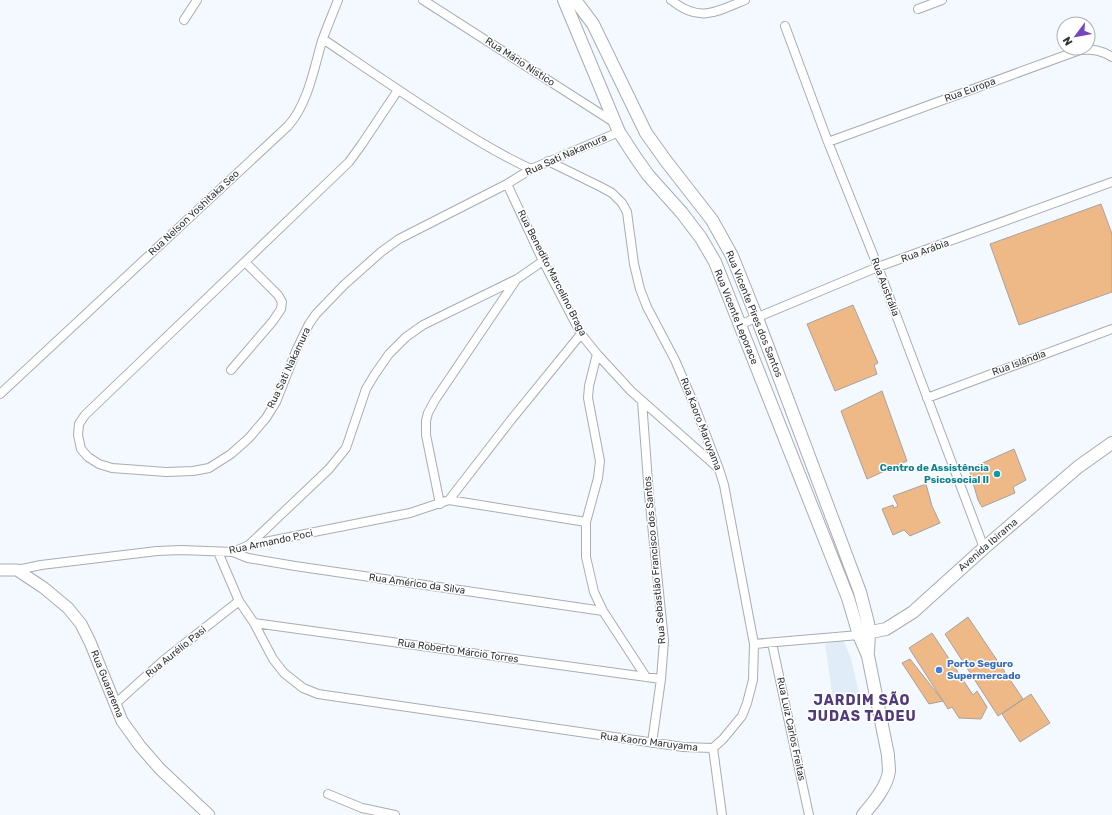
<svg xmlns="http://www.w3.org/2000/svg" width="1112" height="815" font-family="Rubik,sans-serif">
	<rect width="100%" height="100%" fill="#f3f9ff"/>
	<path fill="#e0ecf7" d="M 843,640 L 851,658 L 859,693 L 833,699 L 825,644 Z"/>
	<path fill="#eeb887" stroke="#a8a29d" d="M 1101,204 L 1112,234 L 1112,292 L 1019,325 L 990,244 Z
		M 853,305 L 878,363 L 874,365 L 877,374 L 835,391 L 807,324 Z
		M 882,391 L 907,461 L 867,479 L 841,411 Z
		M 1014,449 L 1026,480 L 1013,487 L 1015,493 L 982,507 L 978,500 L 969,469 Z
		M 926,484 L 932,506 L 940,523 L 910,536 L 904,530 L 893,535 L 882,509 L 893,505 L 894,508 L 898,506 L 893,496 Z
		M 968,617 L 1023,699 L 998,716 L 945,634 Z
		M 932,633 L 973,695 L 977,691 L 987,707 L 981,719 L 959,718 L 952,707 L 948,709 L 909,648 Z
		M 910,659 L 943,701 L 929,704 L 902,663 Z
		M 1031,694 L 1050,723 L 1020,742 L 1002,714 Z"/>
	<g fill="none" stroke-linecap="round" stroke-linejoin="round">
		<g stroke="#a7adb2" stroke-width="10">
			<path id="minor" d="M 423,0 L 615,123
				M 671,0 C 699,23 716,12 745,0
				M 918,9 L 942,0
				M 184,20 L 197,0
				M 785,26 L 828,142 L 878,267 L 984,548
				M 323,39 C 363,66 402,93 443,119 C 471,137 500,155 531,169
				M 398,90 L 362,144 L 349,162 L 85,415 L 79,424 L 78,435 L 81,449 L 88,457 L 99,464 L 112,468 L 166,472 L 193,471 L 209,468 L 231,454 L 249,438 L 266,418 L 276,402 L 296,351 L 309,324 L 316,314 L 344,285 L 381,252 L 399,239 L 507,184 L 531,169 L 619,132
				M 828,142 L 1080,50 C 1093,49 1101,50 1112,57
				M 507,184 L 543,261 L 581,334 L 597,354 L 589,386 L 588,398 L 600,461 L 598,478 L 586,522 L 586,557 L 594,592 L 603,611 L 646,677
				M 739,325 L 878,267 L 1112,182
				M 597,354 L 631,391 L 717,467
				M 231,370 L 273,321 L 281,309 L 282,302 L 278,295 L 245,262
				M 0,394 L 288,126 C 308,104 314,68 322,41 C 327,27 333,13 338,0
				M 927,398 L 1112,329
				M 642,401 L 649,495 L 664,641 L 661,679 L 652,743
				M 449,500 L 586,522
				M 440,504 L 426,435 L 426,421 L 428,413 L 435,400 L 516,280
				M 250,544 L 329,469 L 346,448 L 366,389 L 375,374 L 389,354 L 406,337 L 423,325 L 517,279 L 543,261
				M 218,552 L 239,601 L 254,623 L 273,659 L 284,673 L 303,688 L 318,694 L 683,747 L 713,748 L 723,739 L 742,716 L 747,703 L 753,680 L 754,644 L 724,485 L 719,469 L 694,404 L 675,360 L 647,307 L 640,289 L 634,264 L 627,212 L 622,203 L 612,193 L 601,187 L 548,161
				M 233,552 L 248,558 L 295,566 L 603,611
				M 17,570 L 41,565 L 157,551 L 181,550 L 233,552 L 249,545 L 410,513 L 449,500 L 511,420 L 581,334
				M 254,623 L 661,679
				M 772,643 L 809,815
				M 754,644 L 859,635
				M 115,704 L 164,660 L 239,601
				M 713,748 L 722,815
				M 328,794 L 362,808 L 395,815"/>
		</g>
		<g stroke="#a7adb2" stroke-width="13">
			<path id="tertiary" d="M 0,570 L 17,570 L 44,588 L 68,608 L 81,624 L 90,642 L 122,721 L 140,746 L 160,769 L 209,815"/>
		</g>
		<g stroke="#a7adb2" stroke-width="14">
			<path id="secondary" d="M 564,0 L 619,132 L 636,158 L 648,175 L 682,213 L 701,238 L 715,262 L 848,598 L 859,635 L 868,656 L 888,755 C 888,760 889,766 889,771 C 887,787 873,803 863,815
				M 575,0 L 593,24 L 646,133 L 666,161 L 712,220 L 732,256 L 757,318 L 860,592 L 868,623 L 869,633 L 868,652
				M 861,634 L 886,629 L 913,612 L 984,548 L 1078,467 L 1112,443"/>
		</g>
		<use href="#minor" stroke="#fff" stroke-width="8"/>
		<use href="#tertiary" stroke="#fff" stroke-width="11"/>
		<use href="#secondary" stroke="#fff" stroke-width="12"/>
	</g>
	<circle fill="#0f9aa8" stroke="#fff" stroke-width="1.5" cx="997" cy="474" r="4"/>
	<circle fill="#3f7fe0" stroke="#fff" stroke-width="1.5" cx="939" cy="670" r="4"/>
	<g text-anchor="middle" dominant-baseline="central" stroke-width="3" stroke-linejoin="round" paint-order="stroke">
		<g font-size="10" fill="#313436" stroke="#fff">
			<text transform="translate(520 62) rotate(33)">Rua Mário Nistico</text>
			<text transform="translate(970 90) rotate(-20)">Rua Europa</text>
			<text transform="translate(566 155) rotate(-24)">Rua Sati Nakamura</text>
			<text transform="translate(194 213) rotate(-43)">Rua Nelson Yoshitaka Seo</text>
			<text transform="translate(925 251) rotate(-20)">Rua Arábia</text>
			<text transform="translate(552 273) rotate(63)">Rua Benedito Marcelino Braga</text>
			<text transform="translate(885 287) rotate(69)">Rua Austrália</text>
			<text transform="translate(754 314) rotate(68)">Rua Vicente Pires dos Santos</text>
			<text transform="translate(736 317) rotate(68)">Rua Vicente Leporace</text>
			<text transform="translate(1019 363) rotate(-20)">Rua Islândia</text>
			<text transform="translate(289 368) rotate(-65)">Rua Sati Nakamura</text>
			<text transform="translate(701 424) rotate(69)">Rua Kaoro Maruyama</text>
			<text transform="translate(271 542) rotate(-12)">Rua Armando Poci</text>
			<text transform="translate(988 545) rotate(-41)">Avenida Ibirama</text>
			<text transform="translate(655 560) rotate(-95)">Rua Sebastião Francisco dos Santos</text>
			<text transform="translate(417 584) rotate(8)">Rua Américo da Silva</text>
			<text transform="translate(458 651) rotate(8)">Rua Roberto Márcio Torres</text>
			<text transform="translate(176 652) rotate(-39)">Rua Aurélio Pasi</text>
			<text transform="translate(107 684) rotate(68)">Rua Guararema</text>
			<text transform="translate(791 729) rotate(78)">Rua Luiz Carlos Freitas</text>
			<text transform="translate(649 742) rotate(7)">Rua Kaoro Maruyama</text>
		</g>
		<g font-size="10" font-weight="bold" fill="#0d838f" stroke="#fff" text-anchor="end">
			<text x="989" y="468">Centro de Assistência<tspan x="989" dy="12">Psicosocial II</tspan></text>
		</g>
		<g font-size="10" font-weight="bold" fill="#366cbe" stroke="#fff" text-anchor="start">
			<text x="947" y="664">Porto Seguro<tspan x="947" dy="12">Supermercado</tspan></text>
		</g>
		<g font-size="14" font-weight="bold" letter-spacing="1" fill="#513c79" stroke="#fff">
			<text x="862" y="700">JARDIM SÃO<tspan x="862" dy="16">JUDAS TADEU</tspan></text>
		</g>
	</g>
	<g transform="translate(1076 36) rotate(238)"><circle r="19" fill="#ffffff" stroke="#adaeaf"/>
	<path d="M0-3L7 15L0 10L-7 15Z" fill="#7646be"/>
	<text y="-6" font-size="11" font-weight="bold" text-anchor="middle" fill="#313436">N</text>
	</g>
</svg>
